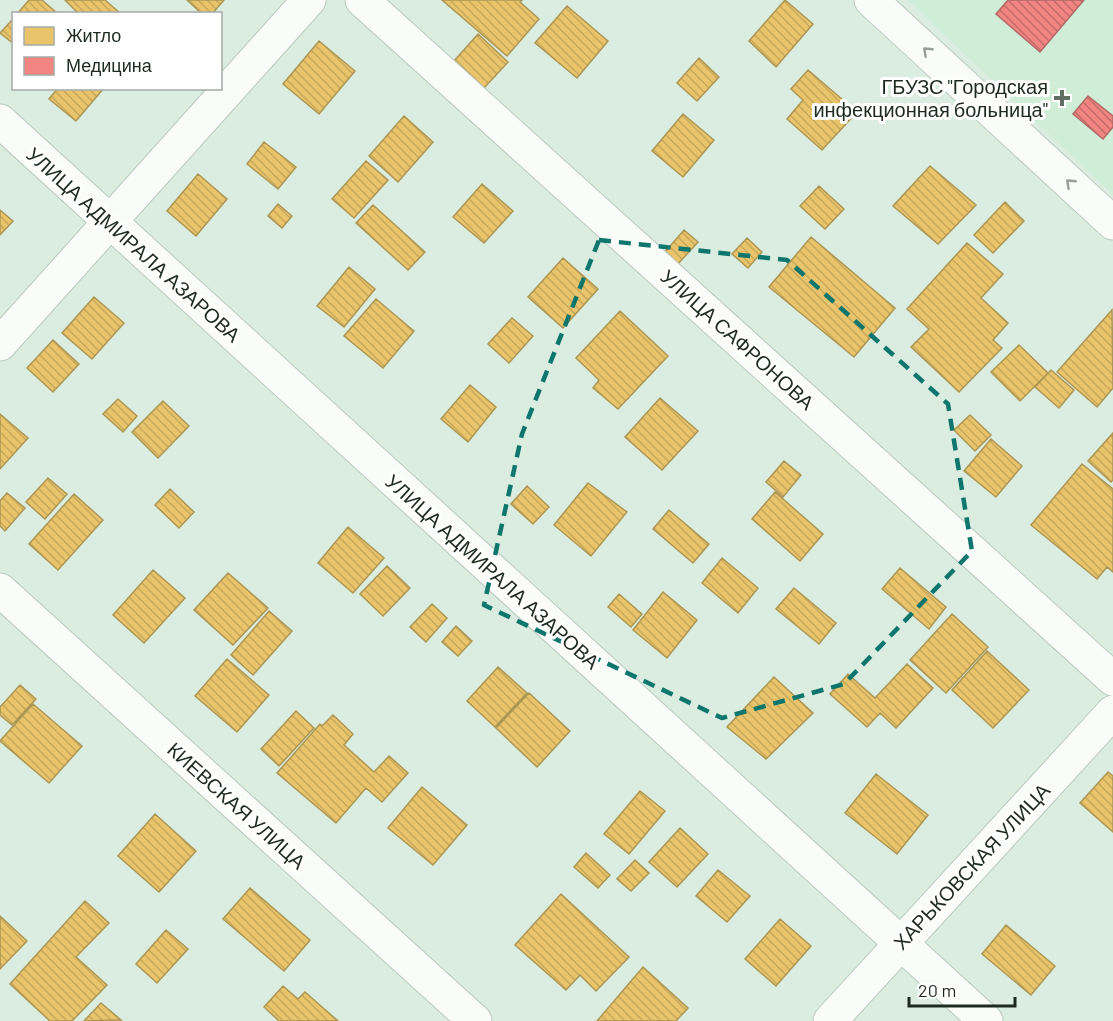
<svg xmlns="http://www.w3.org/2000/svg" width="1113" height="1021" font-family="Barlow,sans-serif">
	<defs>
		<pattern id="homes-back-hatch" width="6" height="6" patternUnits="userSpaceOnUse" patternTransform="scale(1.5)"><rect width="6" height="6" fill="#e9c46a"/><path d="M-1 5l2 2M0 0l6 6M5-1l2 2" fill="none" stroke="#c7a95c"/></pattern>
		<pattern id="health-back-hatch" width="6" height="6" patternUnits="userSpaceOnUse" patternTransform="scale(1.5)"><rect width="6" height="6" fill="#f28482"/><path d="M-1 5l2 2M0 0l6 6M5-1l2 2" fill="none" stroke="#c36c6a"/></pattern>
	</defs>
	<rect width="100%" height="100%" fill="#dbede0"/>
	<path fill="#cfedd7" d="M 908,0 L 1113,0 L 1113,195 Z"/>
	<path fill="url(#homes-back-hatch)" stroke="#ac9654" stroke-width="1.5" d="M 29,0 L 42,0 L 58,14 L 17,14 Z
		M 65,0 L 105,0 L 121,14 L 79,14 Z
		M 187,0 L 224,0 L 212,14 L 202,14 Z
		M 442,0 L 522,0 L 520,2 L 539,19 L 507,56 Z
		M 785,0 L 813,24 L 776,67 L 749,41 Z
		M 567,6 L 608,41 L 577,78 L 535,43 Z
		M 14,18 L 14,44 L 0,33 Z
		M 478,34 L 508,62 L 484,88 L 454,61 Z
		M 319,41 L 355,71 L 319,114 L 283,84 Z
		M 699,58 L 719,77 L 697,101 L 677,83 Z
		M 808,70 L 857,112 L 822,150 L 787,119 L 803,100 L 791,89 Z
		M 58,88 L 104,88 L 76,121 L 49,99 Z
		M 683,114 L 714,140 L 683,177 L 652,151 Z
		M 404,116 L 433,142 L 398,182 L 369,156 Z
		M 264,142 L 296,167 L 278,189 L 247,164 Z
		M 366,161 L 388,180 L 354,218 L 332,199 Z
		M 930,166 L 976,205 L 938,244 L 893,206 Z
		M 198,174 L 227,199 L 196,236 L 167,211 Z
		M 482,184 L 513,211 L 484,243 L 453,217 Z
		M 819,186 L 844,209 L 825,229 L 800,206 Z
		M 1005,202 L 1024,221 L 993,253 L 974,235 Z
		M 278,204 L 292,216 L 282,228 L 268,216 Z
		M 373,205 L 425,252 L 408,270 L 356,223 Z
		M 0,210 L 13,221 L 0,235 Z
		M 684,230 L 698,242 L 678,264 L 665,252 Z
		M 811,237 L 895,308 L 854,357 L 769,287 Z
		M 747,238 L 762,252 L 748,268 L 732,254 Z
		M 967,243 L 1003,274 L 981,298 L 1008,323 L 993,340 L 1002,348 L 959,392 L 911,347 L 929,329 L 907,309 Z
		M 563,258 L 598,289 L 563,328 L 528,297 Z
		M 349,267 L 375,289 L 344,327 L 317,306 Z
		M 94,297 L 124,323 L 92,359 L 62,333 Z
		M 376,299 L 414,331 L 383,368 L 344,336 Z
		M 1112,310 L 1113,388 L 1097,407 L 1057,372 Z
		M 620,311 L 668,356 L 618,409 L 593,388 L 599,380 L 576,358 Z
		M 512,318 L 533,336 L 509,363 L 488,344 Z
		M 53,340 L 79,364 L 53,392 L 27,368 Z
		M 1019,345 L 1048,373 L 1020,401 L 991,372 Z
		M 1051,370 L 1074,390 L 1059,408 L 1035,387 Z
		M 470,385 L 496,407 L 468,442 L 441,419 Z
		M 660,398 L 698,431 L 662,470 L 625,437 Z
		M 118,399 L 137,416 L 123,432 L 103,414 Z
		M 163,401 L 189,426 L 158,458 L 132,432 Z
		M 0,414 L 28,438 L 0,469 Z
		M 970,415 L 991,435 L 975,451 L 954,430 Z
		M 1113,433 L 1113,480 L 1111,482 L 1088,461 Z
		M 991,439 L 1022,466 L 996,497 L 964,471 Z
		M 784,461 L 801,475 L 783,497 L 766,482 Z
		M 1082,464 L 1113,489 L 1113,572 L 1107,567 L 1097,579 L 1031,525 Z
		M 48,478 L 67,494 L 45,519 L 26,502 Z
		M 588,483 L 627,512 L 591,556 L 554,525 Z
		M 527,486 L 549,507 L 533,524 L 511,504 Z
		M 170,489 L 194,512 L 179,528 L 155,505 Z
		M 775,492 L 823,534 L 800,561 L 752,519 Z
		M 7,493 L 25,508 L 5,531 L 0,526 L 0,501 Z
		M 74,494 L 103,520 L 58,570 L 29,544 Z
		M 669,510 L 709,544 L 693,563 L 653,529 Z
		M 348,527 L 384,558 L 353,593 L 318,563 Z
		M 722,558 L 758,588 L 738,613 L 702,583 Z
		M 387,566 L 410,588 L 383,616 L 360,594 Z
		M 900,568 L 946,607 L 929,629 L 882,589 Z
		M 153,570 L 185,598 L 144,643 L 113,615 Z
		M 228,573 L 268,608 L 233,645 L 194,610 Z
		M 794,588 L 836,623 L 819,644 L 776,609 Z
		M 663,592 L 697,620 L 667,658 L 633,630 Z
		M 619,594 L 642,614 L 631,627 L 608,607 Z
		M 432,604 L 447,618 L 426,642 L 410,627 Z
		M 269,611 L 292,631 L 253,675 L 231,655 Z
		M 952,614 L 988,647 L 946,693 L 910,660 Z
		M 456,626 L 472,641 L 458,656 L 442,642 Z
		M 987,651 L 1029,690 L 993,728 L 952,690 Z
		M 227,659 L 269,695 L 237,732 L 195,696 Z
		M 907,664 L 933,688 L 896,728 L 880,713 L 867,727 L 830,694 L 848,674 L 875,698 Z
		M 498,667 L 527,693 L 495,727 L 467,701 Z
		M 774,677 L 813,713 L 766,759 L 727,727 Z
		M 20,685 L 36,699 L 12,725 L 0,715 L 0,707 Z
		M 529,693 L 570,731 L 537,767 L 496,728 Z
		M 33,704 L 82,746 L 49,783 L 0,741 Z
		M 296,711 L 314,728 L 279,766 L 261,749 Z
		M 333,715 L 353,734 L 344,745 L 374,772 L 389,756 L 408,773 L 382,802 L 366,788 L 336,823 L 277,773 L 320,724 L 322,726 Z
		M 1108,772 L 1113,776 L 1113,832 L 1080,803 Z
		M 876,774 L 928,815 L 897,854 L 845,813 Z
		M 422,787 L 467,825 L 433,865 L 388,828 Z
		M 640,791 L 665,811 L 629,854 L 604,834 Z
		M 155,814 L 196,851 L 159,892 L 118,856 Z
		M 680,828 L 708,854 L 677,887 L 649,862 Z
		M 586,853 L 610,875 L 598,888 L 574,867 Z
		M 635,860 L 649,873 L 631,891 L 617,879 Z
		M 718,870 L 750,896 L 727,922 L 696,896 Z
		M 250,888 L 310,940 L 284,971 L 223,919 Z
		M 561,894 L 629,957 L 596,991 L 580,975 L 566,990 L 515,945 Z
		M 85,901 L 109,923 L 76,957 L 107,985 L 72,1021 L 50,1021 L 10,984 Z
		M 0,916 L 27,941 L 0,969 Z
		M 780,919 L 811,946 L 776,986 L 745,959 Z
		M 1006,925 L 1055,966 L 1031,995 L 982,954 Z
		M 166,930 L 188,949 L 157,983 L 136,964 Z
		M 643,967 L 688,1008 L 676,1021 L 597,1021 Z
		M 283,986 L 298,999 L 305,992 L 338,1021 L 279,1021 L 264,1007 Z
		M 101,1003 L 121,1020 L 84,1021 Z"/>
	<path fill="url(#health-back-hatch)" stroke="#b26965" stroke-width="1.5" d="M 1008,0 L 1084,0 L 1040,52 L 996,14 Z
		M 1088,96 L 1113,116 L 1113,127 L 1103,139 L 1073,114 Z"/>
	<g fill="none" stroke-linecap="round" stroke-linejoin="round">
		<g stroke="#bbc9bf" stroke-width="35">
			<path id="street" d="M 362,0 L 1113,679
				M 0,121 L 986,1021
				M 0,344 L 309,0
				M 0,590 L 475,1021
				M 830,1021 L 1113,712"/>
		</g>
		<g stroke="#bbc9bf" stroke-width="35">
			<path id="secondary" d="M 871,0 L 1113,223"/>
		</g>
		<use href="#street" stroke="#fafcfa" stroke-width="33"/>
		<use href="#secondary" stroke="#fafcfa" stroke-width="33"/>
	</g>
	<defs><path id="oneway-chevron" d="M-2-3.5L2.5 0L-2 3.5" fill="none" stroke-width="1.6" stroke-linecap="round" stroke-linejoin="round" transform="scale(1.5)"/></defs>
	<g stroke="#979e98">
		<use href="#oneway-chevron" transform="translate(927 51) rotate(-137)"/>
		<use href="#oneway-chevron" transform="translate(1070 183) rotate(-137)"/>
	</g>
	<path fill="none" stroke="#0f766e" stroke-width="4.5" stroke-dasharray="12 8" stroke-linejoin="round" d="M 599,240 L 787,260 L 948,404 L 972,551 L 844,684 L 722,718 L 484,605 L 522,434 Z"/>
	<path fill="#606e64" stroke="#fff" stroke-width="2" d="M1059 89h6v6h6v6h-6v6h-6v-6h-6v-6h6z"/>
	<g text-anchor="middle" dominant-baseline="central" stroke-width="6" stroke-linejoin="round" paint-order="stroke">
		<g font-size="20" fill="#1e2a21" stroke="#fff" text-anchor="end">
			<text x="1048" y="86">ГБУЗС "Городская<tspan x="1048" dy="23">инфекционная больница"</tspan></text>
		</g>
		<g font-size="20" fill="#1e2a21" stroke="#fff">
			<text transform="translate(134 244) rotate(42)">УЛИЦА АДМИРАЛА АЗАРОВА</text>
			<text transform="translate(738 339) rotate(42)">УЛИЦА САФРОНОВА</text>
			<text transform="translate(493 571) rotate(42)">УЛИЦА АДМИРАЛА АЗАРОВА</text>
			<text transform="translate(237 805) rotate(42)">КИЕВСКАЯ УЛИЦА</text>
			<text transform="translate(971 866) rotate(-47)">ХАРЬКОВСКАЯ УЛИЦА</text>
		</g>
	</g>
	<rect x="12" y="12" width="210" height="78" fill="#ffffff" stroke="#a5aaa6" stroke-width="1.5"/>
	<rect x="24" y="27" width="30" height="18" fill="#e9c46a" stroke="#a5aaa6" stroke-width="1.5"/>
	<text x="66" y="42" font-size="18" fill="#1e2a21">Житло</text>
	<rect x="24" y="57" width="30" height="18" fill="#f28482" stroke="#a5aaa6" stroke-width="1.5"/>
	<text x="66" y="72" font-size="18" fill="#1e2a21">Медицина</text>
	<path d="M909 997v9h106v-9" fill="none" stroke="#1e2a21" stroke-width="3"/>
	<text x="918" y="997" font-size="18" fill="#1e2a21" stroke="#ffffff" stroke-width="4.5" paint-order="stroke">20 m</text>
</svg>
